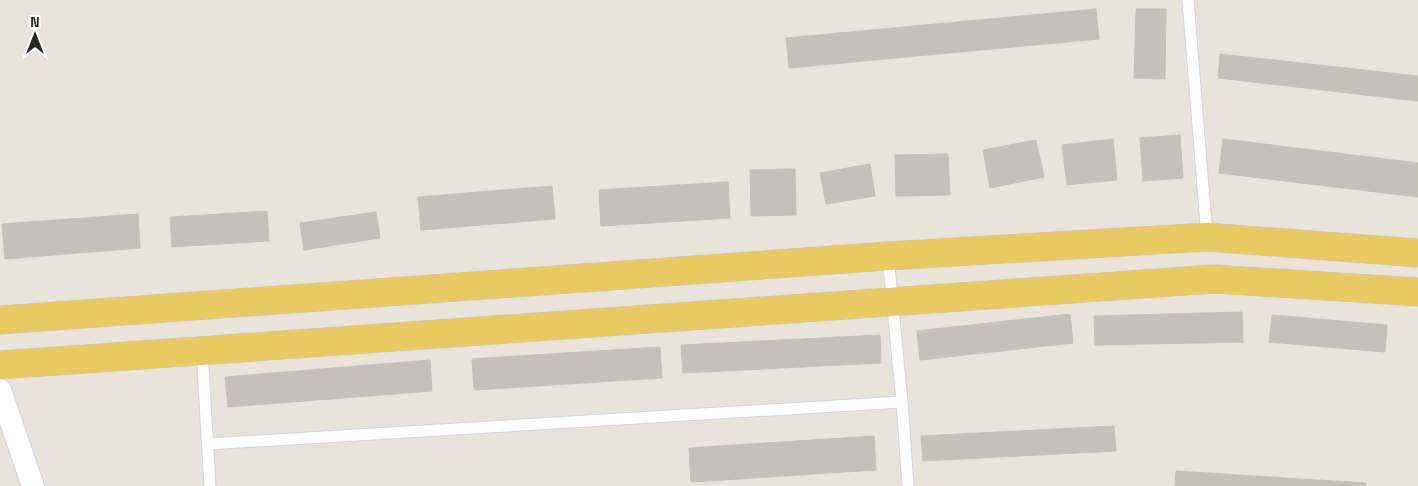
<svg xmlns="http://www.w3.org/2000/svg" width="1418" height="486" font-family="'Space Grotesk',sans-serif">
	<rect width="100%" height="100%" fill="#eae3da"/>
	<path fill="#c5c0ba" stroke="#c5bfb4" d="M 1096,9 L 1099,39 L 789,68 L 786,38 Z
		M 1136,9 L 1166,9 L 1165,79 L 1134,78 Z
		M 1220,54 L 1418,76 L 1418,101 L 1218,78 Z
		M 1180,135 L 1183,178 L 1143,181 L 1140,138 Z
		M 1113,139 L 1117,180 L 1067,185 L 1062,145 Z
		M 1223,139 L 1418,163 L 1418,197 L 1219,173 Z
		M 1036,140 L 1044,177 L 990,188 L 983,150 Z
		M 948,154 L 950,195 L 896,196 L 895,155 Z
		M 870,164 L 875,196 L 826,204 L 820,173 Z
		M 795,169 L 796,215 L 751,216 L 750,170 Z
		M 728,182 L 730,218 L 601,226 L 599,190 Z
		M 552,186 L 555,219 L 421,230 L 418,197 Z
		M 267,211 L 269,241 L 172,247 L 170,217 Z
		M 376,212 L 380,238 L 304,250 L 300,223 Z
		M 138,214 L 140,248 L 5,259 L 2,224 Z
		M 1242,312 L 1243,342 L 1095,345 L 1094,316 Z
		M 1070,314 L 1073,343 L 920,360 L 917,331 Z
		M 1272,315 L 1387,325 L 1385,352 L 1269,342 Z
		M 880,335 L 881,363 L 683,373 L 681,345 Z
		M 660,347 L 662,378 L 474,390 L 472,359 Z
		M 430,360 L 432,391 L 228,407 L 225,377 Z
		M 1114,426 L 1116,451 L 923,461 L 921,436 Z
		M 874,436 L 876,470 L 691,482 L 689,448 Z
		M 1176,471 L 1366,483 L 1366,486 L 1175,486 Z"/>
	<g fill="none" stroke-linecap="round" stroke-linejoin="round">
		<g stroke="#d0d3e0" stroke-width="13">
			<path id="lane" d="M 1188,0 L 1207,237
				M 202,351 L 210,486
				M 902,402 L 908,486
				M 208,444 L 902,402 L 888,256"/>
		</g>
		<g stroke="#d0d3e0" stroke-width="24">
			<path id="street" d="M 0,390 L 33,486"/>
		</g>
		<g stroke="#c3c3c3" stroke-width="29">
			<path id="primary" d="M 0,320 L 888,256 L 1207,237 L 1418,253
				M 0,365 L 1214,279 L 1418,292"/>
		</g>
		<use href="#lane" stroke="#fff" stroke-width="11"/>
		<use href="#street" stroke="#fff" stroke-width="22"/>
		<use href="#primary" stroke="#e9c961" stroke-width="28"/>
	</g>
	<g transform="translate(35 35)" stroke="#ffffff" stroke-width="4" paint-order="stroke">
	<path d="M0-4L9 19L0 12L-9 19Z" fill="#282828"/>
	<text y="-8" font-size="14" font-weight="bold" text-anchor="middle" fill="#282828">N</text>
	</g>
</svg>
